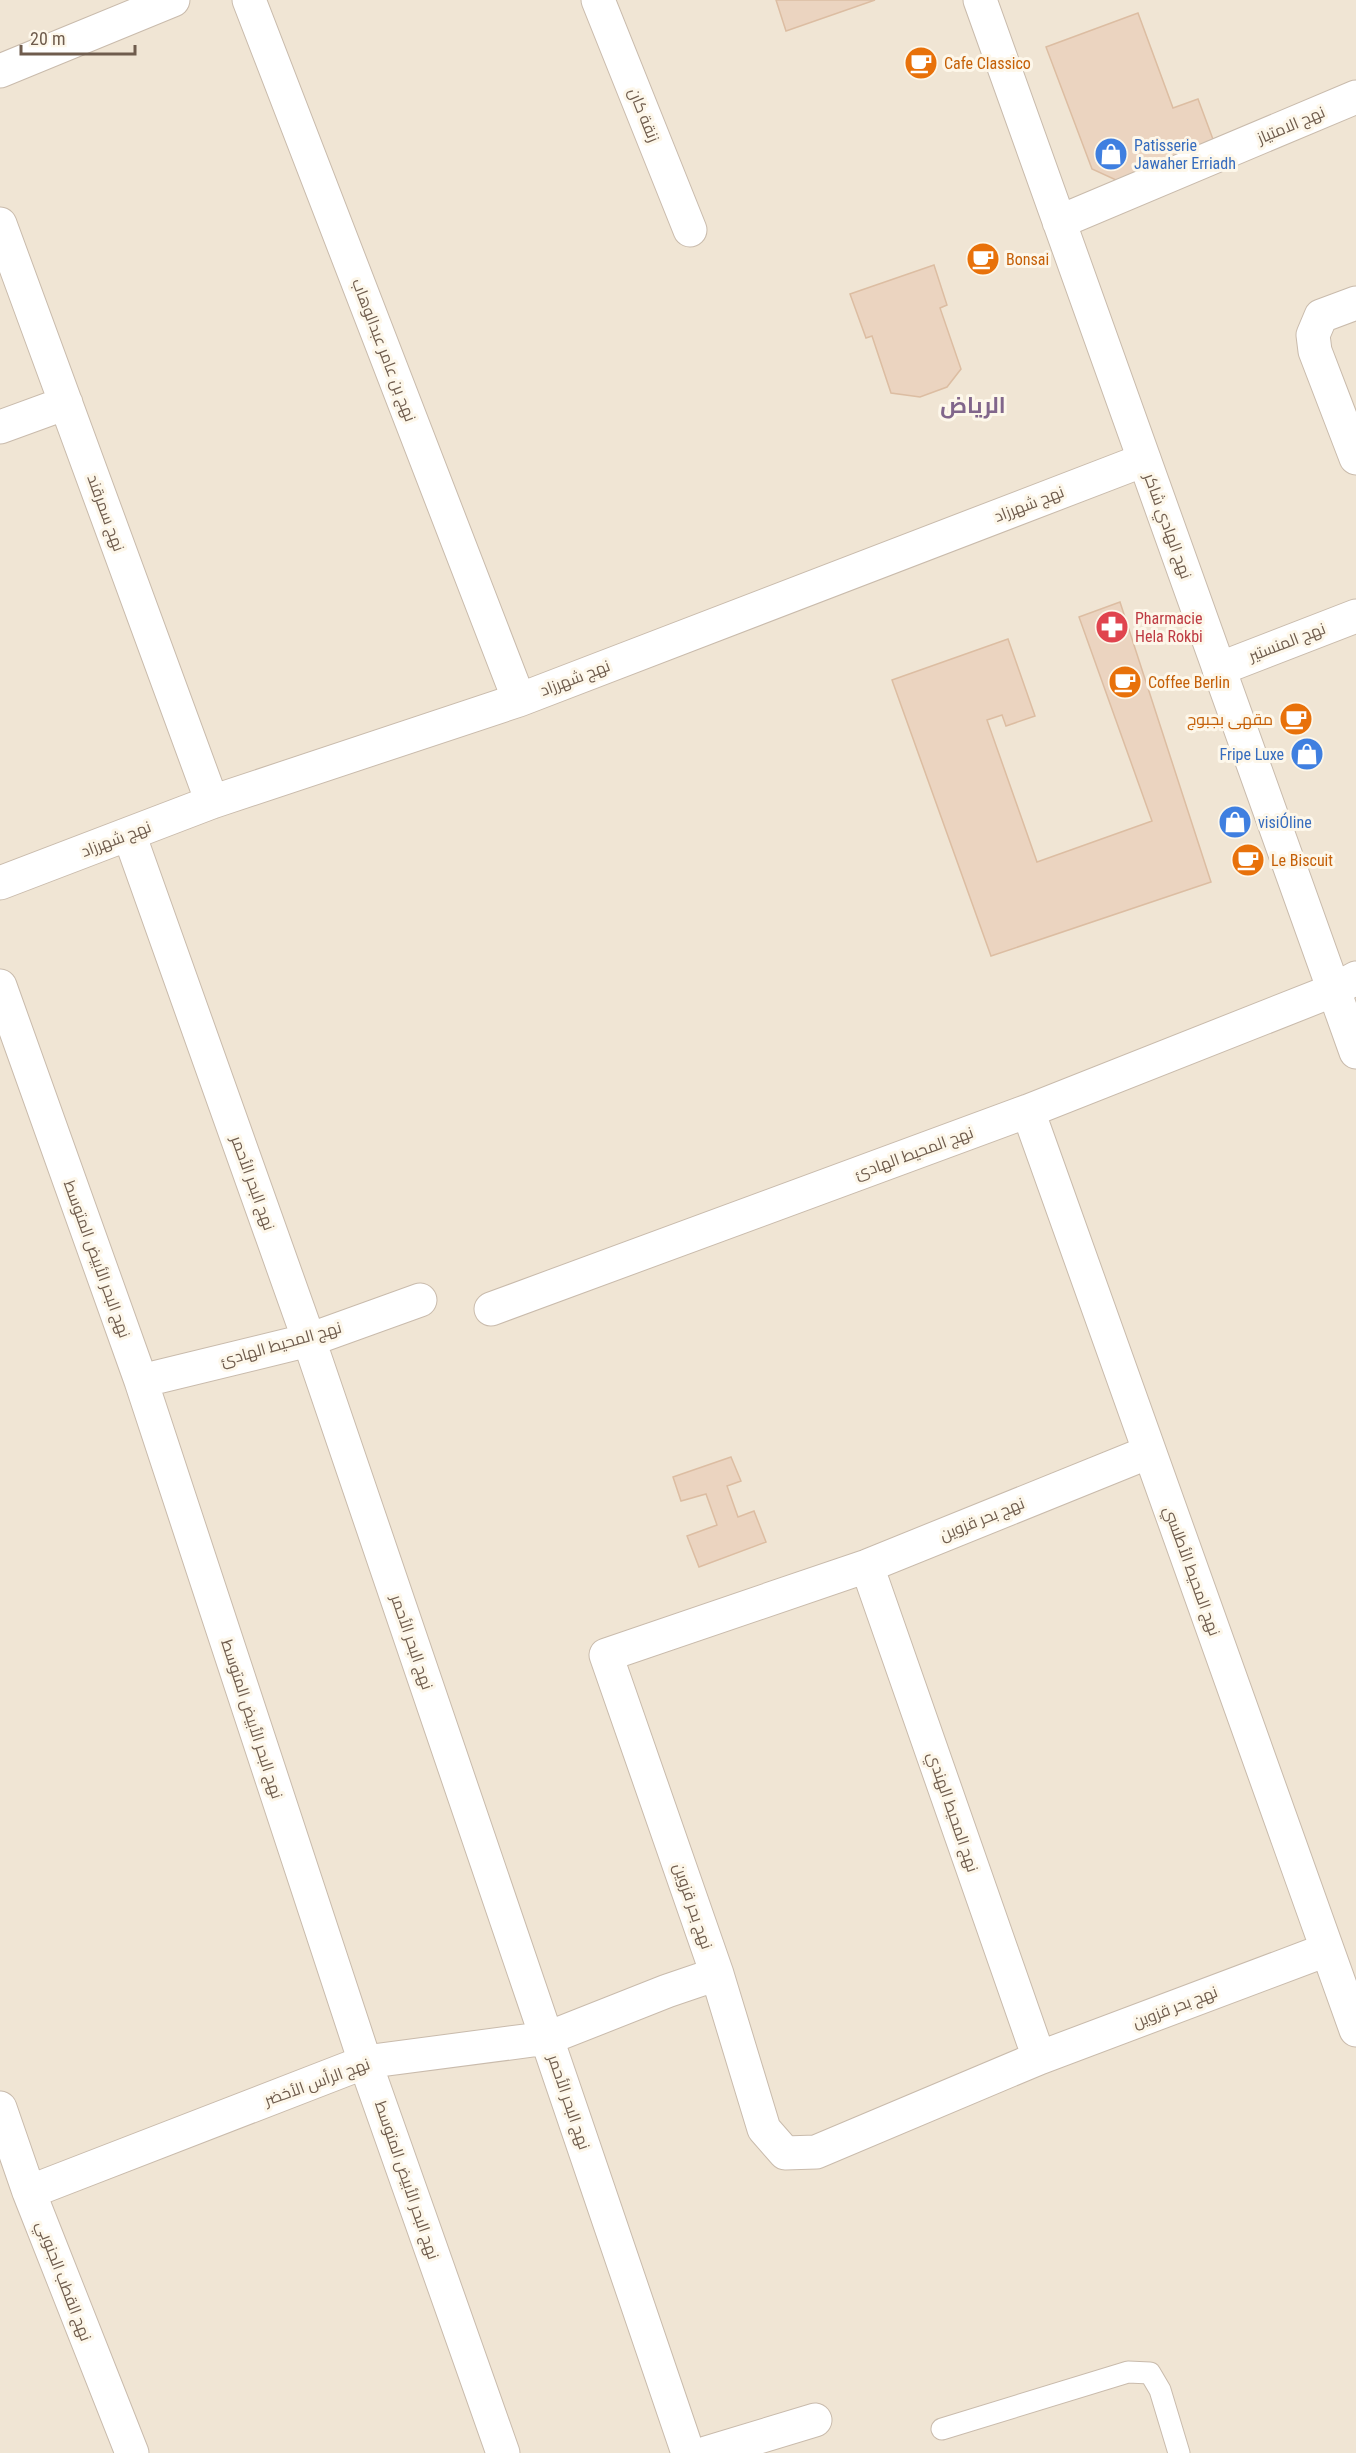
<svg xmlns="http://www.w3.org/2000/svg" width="1356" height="2453" font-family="'Roboto Condensed',Cairo,sans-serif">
	<rect width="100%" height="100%" fill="#f9f3e5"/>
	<path fill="#f0e5d4" d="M 0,0 L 1356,0 L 1356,2453 L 0,2453 Z"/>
	<path fill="#ebd4c0" stroke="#dcbda2" stroke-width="1.5" d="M 776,0 L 875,0 L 786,31 Z
		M 1138,13 L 1173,108 L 1198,99 L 1217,150 L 1141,178 L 1116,180 L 1092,169 L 1046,47 Z
		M 934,265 L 947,305 L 940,308 L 961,369 L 947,387 L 920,397 L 891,393 L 872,336 L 866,338 L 850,294 Z
		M 1120,602 L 1211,882 L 991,956 L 892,680 L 1008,639 L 1035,716 L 1006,726 L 1002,715 L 987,720 L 1037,862 L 1152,821 L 1079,617 Z
		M 731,1457 L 741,1481 L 727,1486 L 738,1517 L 754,1511 L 766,1542 L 699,1567 L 687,1536 L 717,1525 L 706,1494 L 681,1501 L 673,1477 Z"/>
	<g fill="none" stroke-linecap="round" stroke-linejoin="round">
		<g stroke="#c9bbac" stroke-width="23">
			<path id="service" d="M 942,2429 L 1128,2372 L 1150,2373 L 1160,2390 L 1179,2453"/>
		</g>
		<g stroke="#c9bbac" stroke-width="35">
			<path id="minor" d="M 249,0 L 519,700
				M 598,0 L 690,230
				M 0,71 L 173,0
				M 0,224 L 212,802
				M 1356,303 L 1321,316 L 1313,335 L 1315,351 L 1356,458
				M 0,427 L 66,403
				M 1219,669 L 1356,616
				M 129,834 L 309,1340 L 688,2453
				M 0,883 L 212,802 L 519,700 L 1144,460
				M 0,986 L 141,1381 L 365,2062 L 503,2453
				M 1028,1111 L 1356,2030
				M 491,1309 L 1028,1111 L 1334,990 L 1356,978
				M 141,1381 L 309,1340 L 420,1300
				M 1149,1452 L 867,1566 L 606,1655 L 717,1974 L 764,2129 L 785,2153 L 816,2152 L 1039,2058 L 1326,1950
				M 867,1566 L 1039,2058
				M 0,2108 L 29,2192 L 132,2453
				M 29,2192 L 365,2062 L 548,2038 L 667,1991 L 717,1974
				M 706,2453 L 815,2420"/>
		</g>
		<g stroke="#c9bbac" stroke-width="35">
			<path id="tertiary" d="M 980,0 L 1356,1052
				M 1059,222 L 1356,97"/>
		</g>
		<use href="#service" stroke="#fff" stroke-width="21"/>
		<use href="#minor" stroke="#fff" stroke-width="33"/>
		<use href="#tertiary" stroke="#fff" stroke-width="33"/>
	</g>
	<defs>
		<g id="cafe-disc" transform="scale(1.725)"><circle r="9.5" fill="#e8710a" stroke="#fdf7ea"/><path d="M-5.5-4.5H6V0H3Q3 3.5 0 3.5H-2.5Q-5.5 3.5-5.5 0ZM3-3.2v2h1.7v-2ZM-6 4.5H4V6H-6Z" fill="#fff"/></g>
		<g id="shop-disc" transform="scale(1.725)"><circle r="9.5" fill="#3f7fe0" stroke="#fdf7ea"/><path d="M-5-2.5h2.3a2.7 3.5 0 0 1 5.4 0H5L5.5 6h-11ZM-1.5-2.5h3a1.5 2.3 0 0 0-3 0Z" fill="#fff"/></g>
		<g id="pharmacy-disc" transform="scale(1.725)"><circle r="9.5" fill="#e0444e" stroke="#fdf7ea"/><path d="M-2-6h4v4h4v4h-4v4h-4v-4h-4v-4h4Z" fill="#fff"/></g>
	</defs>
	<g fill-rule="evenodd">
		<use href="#cafe-disc" x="921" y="63"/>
		<use href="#shop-disc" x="1111" y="154"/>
		<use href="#cafe-disc" x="983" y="259"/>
		<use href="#pharmacy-disc" x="1112" y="627"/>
		<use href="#cafe-disc" x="1125" y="682"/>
		<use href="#cafe-disc" x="1296" y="719"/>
		<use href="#shop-disc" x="1307" y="754"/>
		<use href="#shop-disc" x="1235" y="822"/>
		<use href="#cafe-disc" x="1248" y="860"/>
	</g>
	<g text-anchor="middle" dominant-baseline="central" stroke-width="6" stroke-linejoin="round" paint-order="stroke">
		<g font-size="16" fill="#c56008" stroke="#fdf7ea" text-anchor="start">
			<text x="944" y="63">Cafe Classico</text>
			<text x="1006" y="259">Bonsai</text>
			<text x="1148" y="682">Coffee Berlin</text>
			<text x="1273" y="719" text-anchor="end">مقهى بجبوج</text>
			<text x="1271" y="860">Le Biscuit</text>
		</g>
		<g font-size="16" fill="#6f5c4d" stroke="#fdf7ea">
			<text transform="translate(644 115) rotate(68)">زنقة كان</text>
			<text transform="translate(1291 125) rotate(-23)">نهج الامتياز</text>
			<text transform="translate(384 350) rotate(69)">نهج بن عامر عبدالوهاب</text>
			<text transform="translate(1029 504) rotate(-21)">نهج شهرزاد</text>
			<text transform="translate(106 513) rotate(70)">نهج سمرقند</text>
			<text transform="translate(1168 526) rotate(70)">نهج الهادي شاكر</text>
			<text transform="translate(1287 642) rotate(-21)">نهج المنستير</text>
			<text transform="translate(575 678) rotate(-21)">نهج شهرزاد</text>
			<text transform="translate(116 839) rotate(-21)">نهج شهرزاد</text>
			<text transform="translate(914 1153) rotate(-20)">نهج المحيط الهادئ</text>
			<text transform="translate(253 1183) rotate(70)">نهج البحر الأحمر</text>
			<text transform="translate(97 1259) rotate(70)">نهج البحر الأبيض المتوسط</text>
			<text transform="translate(281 1344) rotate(-16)">نهج المحيط الهادئ</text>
			<text transform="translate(982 1519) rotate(-22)">نهج بحر قزوين</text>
			<text transform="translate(1192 1571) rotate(70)">نهج المحيط الأطلسي</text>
			<text transform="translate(412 1642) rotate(71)">نهج البحر الأحمر</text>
			<text transform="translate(252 1719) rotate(72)">نهج البحر الأبيض المتوسط</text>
			<text transform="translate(953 1812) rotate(71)">نهج المحيط الهندي</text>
			<text transform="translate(693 1906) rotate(71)">نهج بحر قزوين</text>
			<text transform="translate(1175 2007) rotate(-21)">نهج بحر قزوين</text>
			<text transform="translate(317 2082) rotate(-20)">نهج الرأس الأخضر</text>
			<text transform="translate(569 2102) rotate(71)">نهج البحر الأحمر</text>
			<text transform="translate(407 2180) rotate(71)">نهج البحر الأبيض المتوسط</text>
			<text transform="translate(64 2281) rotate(69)">نهج القطب الجنوبي</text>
		</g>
		<g font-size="16" fill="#366cbe" stroke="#fdf7ea" text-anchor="start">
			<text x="1134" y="145">Patisserie<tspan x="1134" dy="18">Jawaher Erriadh</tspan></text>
			<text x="1284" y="754" text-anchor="end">Fripe Luxe</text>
			<text x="1258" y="822">visiÓline</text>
		</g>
		<g font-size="16" fill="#be3a42" stroke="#fdf7ea" text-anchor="start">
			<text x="1135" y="618">Pharmacie<tspan x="1135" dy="18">Hela Rokbi</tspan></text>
		</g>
		<g font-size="22" font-weight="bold" fill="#81668b" stroke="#fdf7ea">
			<text x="973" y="405">الرياض</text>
		</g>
	</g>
	<path d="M21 45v9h114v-9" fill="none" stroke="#6f5c4d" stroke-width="3"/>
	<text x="30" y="45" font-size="18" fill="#6f5c4d" stroke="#fdf7ea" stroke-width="4.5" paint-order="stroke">20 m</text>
</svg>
